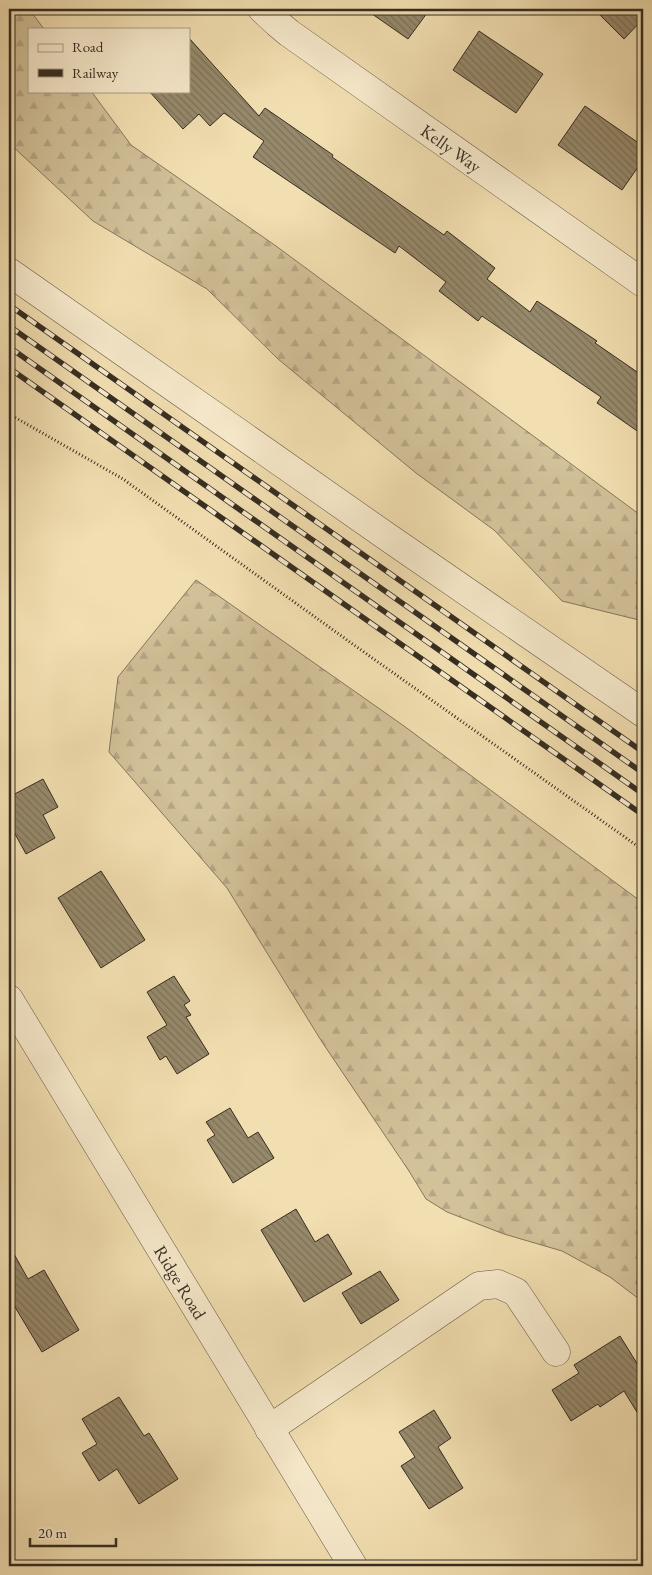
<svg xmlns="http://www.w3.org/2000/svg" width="652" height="1575" font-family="'EB Garamond',serif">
	<defs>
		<pattern id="forest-firs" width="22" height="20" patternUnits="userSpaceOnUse" patternTransform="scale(1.25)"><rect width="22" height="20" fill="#d2c199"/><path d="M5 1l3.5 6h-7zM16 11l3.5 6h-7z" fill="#b5a684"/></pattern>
		<pattern id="building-back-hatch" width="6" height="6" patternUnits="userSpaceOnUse" patternTransform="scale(1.25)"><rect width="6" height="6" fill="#978a6c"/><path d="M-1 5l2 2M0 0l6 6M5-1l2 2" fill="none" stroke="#7c7158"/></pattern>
	</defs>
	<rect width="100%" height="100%" fill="#f2dfb1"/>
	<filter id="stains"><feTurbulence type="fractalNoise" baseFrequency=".004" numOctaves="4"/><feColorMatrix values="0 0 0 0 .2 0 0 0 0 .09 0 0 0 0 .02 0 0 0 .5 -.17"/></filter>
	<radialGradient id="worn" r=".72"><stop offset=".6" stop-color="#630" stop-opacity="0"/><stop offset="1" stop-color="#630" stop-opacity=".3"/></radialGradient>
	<path fill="url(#forest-firs)" stroke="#84775e" d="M 9,9 L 29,9 L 44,29 L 29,29 L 29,91 L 91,91 L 131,145 L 276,246 L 643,517 L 643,621 L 562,601 L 494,530 L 416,473 L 278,359 L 207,289 L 93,221 L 9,143 Z
		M 196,580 L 404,726 L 643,903 L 643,1302 L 610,1277 L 562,1251 L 504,1234 L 447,1212 L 426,1199 L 409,1171 L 322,1042 L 227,888 L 109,752 L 118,677 Z"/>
	<path fill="url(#building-back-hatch)" stroke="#352d22" d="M 365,9 L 430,9 L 408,39 Z
		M 594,9 L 643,9 L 643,19 L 624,39 Z
		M 479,31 L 543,74 L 516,113 L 453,70 Z
		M 189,38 L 259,116 L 265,108 L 333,155 L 332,157 L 444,235 L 447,231 L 495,268 L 487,279 L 530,312 L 537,301 L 597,341 L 595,343 L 643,376 L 643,435 L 597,403 L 601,397 L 482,316 L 478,321 L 439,291 L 446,282 L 399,246 L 395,253 L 253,157 L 264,141 L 224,113 L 210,126 L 199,114 L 183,129 L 149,91 L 189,91 Z
		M 585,106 L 643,146 L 643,160 L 622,190 L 558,145 Z
		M 43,779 L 58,807 L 43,815 L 55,838 L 26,854 L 9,823 L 9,797 Z
		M 101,871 L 145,940 L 101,968 L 58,898 Z
		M 174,976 L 190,1001 L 184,1005 L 191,1015 L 186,1017 L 209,1054 L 177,1074 L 166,1056 L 160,1060 L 147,1037 L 167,1025 L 147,992 Z
		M 230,1108 L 248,1138 L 258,1132 L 274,1158 L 233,1183 L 207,1140 L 215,1135 L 206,1122 Z
		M 296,1209 L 315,1242 L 328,1234 L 352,1274 L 304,1302 L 261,1230 Z
		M 9,1245 L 28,1279 L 44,1270 L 79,1330 L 42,1352 L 9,1297 Z
		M 380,1271 L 399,1300 L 361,1324 L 342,1293 Z
		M 620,1336 L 643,1373 L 643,1422 L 624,1391 L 600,1407 L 598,1404 L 571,1421 L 552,1390 L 579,1373 L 574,1365 Z
		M 119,1397 L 144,1436 L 149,1433 L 178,1479 L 139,1504 L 117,1469 L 99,1481 L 82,1453 L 97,1444 L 82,1419 Z
		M 434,1410 L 451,1438 L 438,1447 L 463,1488 L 429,1509 L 401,1466 L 415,1457 L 399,1432 Z"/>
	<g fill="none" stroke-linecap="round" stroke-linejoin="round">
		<g stroke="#645a46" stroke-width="29">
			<g id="minor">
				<path id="s1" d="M 262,9 L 277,23 L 289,33 L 643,283"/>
				<path d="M 9,272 L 386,536 L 643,713"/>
				<path id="s2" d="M 9,999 L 353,1566"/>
				<path d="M 269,1429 L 479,1286 L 498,1284 L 516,1292 L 556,1352"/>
			</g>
		</g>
		<path stroke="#352d22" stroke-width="3" stroke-dasharray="1 2.5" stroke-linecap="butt" d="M 9,414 L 123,479 L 354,645 L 643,850"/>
		<use href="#minor" stroke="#f7eacc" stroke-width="28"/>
		<g stroke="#352d22" stroke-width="5.5">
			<path id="rail" d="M 9,305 L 643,752
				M 9,326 L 643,773
				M 9,347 L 643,794
				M 9,368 L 643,815"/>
		</g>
		<use href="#rail" stroke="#f7eacc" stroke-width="4" stroke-dasharray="11" stroke-linecap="butt"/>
	</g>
	<g text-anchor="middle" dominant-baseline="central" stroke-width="4" stroke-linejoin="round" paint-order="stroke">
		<g font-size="18" fill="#352d22" stroke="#f7eacc">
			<text stroke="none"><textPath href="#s1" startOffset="235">Kelly Way</textPath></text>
			<text stroke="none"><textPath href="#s2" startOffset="331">Ridge Road</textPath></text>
		</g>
	</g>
	<rect width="652" height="1575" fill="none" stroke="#f2dfb1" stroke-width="30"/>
	<rect x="10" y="10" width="632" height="1555" fill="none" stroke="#352d22" stroke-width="2.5"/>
	<rect x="15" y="15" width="622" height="1545" fill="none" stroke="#352d22"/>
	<rect x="28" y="28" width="162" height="65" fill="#f7eacc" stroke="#a99e88"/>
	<rect x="38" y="44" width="25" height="8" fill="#f7eacc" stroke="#a99e88"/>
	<text x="72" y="52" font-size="15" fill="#352d22">Road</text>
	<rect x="38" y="69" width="25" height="8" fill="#352d22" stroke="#a99e88"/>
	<text x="72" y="78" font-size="15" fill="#352d22">Railway</text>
	<path d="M30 1538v8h86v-8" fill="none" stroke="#352d22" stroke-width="2.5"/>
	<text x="38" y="1538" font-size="15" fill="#352d22" stroke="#f7eacc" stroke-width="4" paint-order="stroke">20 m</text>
	<rect width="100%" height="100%" filter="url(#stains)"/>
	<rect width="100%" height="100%" fill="url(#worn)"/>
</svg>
